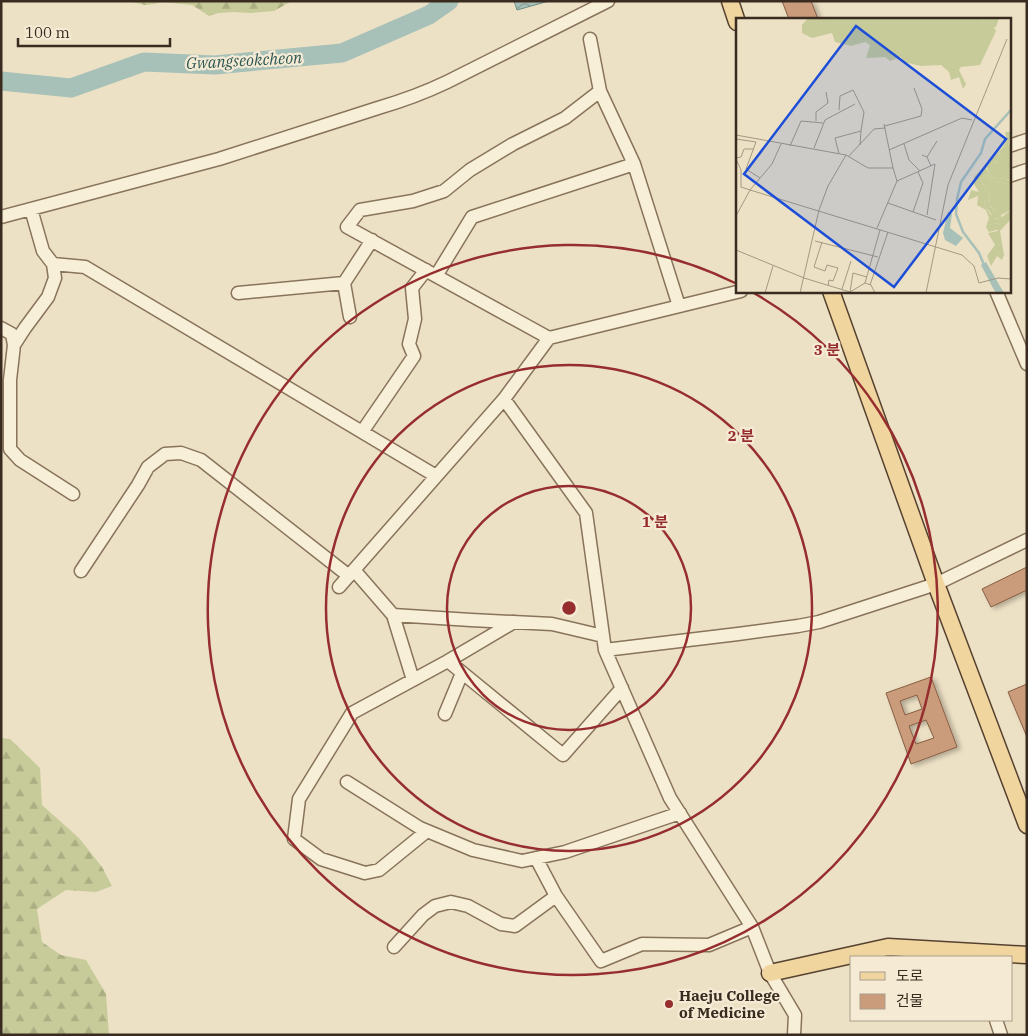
<svg xmlns="http://www.w3.org/2000/svg" width="1028" height="1036" font-family="'IBM Plex Serif','Noto Sans KR',serif">
	<defs>
		<pattern id="forest-firs" width="22" height="20" patternUnits="userSpaceOnUse" patternTransform="scale(1.25)"><rect width="22" height="20" fill="#c6cb99"/><path d="M5 1l3.5 6h-7zM16 11l3.5 6h-7z" fill="#abae83"/></pattern>
		<pattern id="water-waves" width="16" height="10" patternUnits="userSpaceOnUse" patternTransform="scale(1.25)"><rect width="16" height="10" fill="#a7c1b9"/><path d="M0 5q4-4 8 0t8 0" fill="none" stroke="#899d96"/></pattern>
		<filter id="shadow"><feDropShadow dx="3.5" dy="2" stdDeviation="2.5" flood-color="#0004"/></filter>
	</defs>
	<rect width="100%" height="100%" fill="#ede1c5"/>
	<path fill="url(#forest-firs)" d="M 128,1 L 292,1 L 274,11 L 251,13 L 233,12 L 218,13 L 209,16 L 192,5 L 162,2 L 154,4 L 145,5 Z
		M 1,738 L 10,739 L 40,768 L 42,805 L 79,838 L 102,867 L 112,886 L 96,892 L 66,890 L 37,909 L 42,942 L 61,955 L 86,960 L 106,994 L 109,1035 L 1,1035 Z"/>
	<path fill="url(#water-waves)" stroke="#6d8f87" d="M 514,1 L 549,1 L 517,10 Z"/>
	<g fill="none" stroke-linecap="round" stroke-linejoin="round">
		<path stroke="#a7c1b9" stroke-width="19" d="M 1,81 L 71,88 L 144,62 L 215,65 L 342,53 L 429,15 L 449,1"/>
	</g>
	<path fill="#cb9c7c" stroke="#875d42" fill-rule="evenodd" filter="url(#shadow)" d="M 782,1 L 811,1 L 818,19 L 789,19 Z
		M 1027,567 L 1027,590 L 991,607 L 982,589 Z
		M 931,677 L 957,747 L 911,764 L 886,693 ZM 917,695 L 922,709 L 905,715 L 900,701 ZM 926,720 L 934,738 L 916,744 L 909,726 Z
		M 1027,684 L 1027,737 L 1008,692 Z"/>
	<g fill="none" stroke-linecap="round" stroke-linejoin="round">
		<g stroke="#88735b" stroke-width="15">
			<path id="minor" d="M 590,39 L 600,91 L 634,164 L 679,306
				M 1009,146 L 1027,140
				M 1009,176 L 1027,170
				M 31,209 L 43,251 L 53,264 L 85,267 L 436,476
				M 1,217 L 219,159 L 378,108 C 402,101 424,93 447,82 L 608,1
				M 436,276 L 472,217 L 634,164
				M 741,291 L 549,338 L 504,399 L 586,513 L 605,650 L 670,798 L 752,927 L 770,973 L 795,1015 L 794,1035
				M 996,291 L 1027,364
				M 238,293 L 344,283
				M 350,317 L 344,283 L 372,240
				M 1,328 L 12,334 L 14,345 L 10,380 L 10,449 L 20,460 L 73,494
				M 549,338 L 347,227 L 360,210 L 413,201 L 444,191 L 470,170 L 513,144 L 565,118 L 600,91
				M 14,345 L 25,328 L 48,297 L 55,278 L 53,264
				M 362,432 L 414,356 L 409,344 L 415,319 L 412,288 L 426,270
				M 354,570 L 393,615 L 471,620 L 552,624 L 603,636
				M 81,571 L 138,485 L 148,467 L 165,454 L 181,453 L 201,460 L 349,576
				M 339,587 L 504,399
				M 393,615 L 413,680
				M 514,622 L 448,661 L 563,755 L 622,688
				M 605,650 L 738,634 L 798,626 L 819,622 L 936,584 L 1027,540
				M 445,714 L 462,673
				M 347,782 L 420,828 L 473,850 L 522,861 L 565,852 L 680,813
				M 427,831 L 379,870 L 365,873 L 321,859 L 294,839 L 299,799 L 352,713 L 448,661
				M 536,858 L 556,896 L 601,961 L 642,944 L 709,945 L 752,927
				M 394,947 L 423,915 L 435,906 L 451,902 L 468,906 L 501,924 L 515,926 L 556,896
				M 996,1020 L 1001,1035"/>
		</g>
		<g stroke="#564130" stroke-width="19">
			<path id="major" d="M 730,1 L 737,22
				M 831,291 L 936,584 L 1027,825
				M 770,973 L 888,947 L 1027,955"/>
		</g>
		<use href="#minor" stroke="#f8efd8" stroke-width="12"/>
		<use href="#major" stroke="#f0d69e" stroke-width="16"/>
	</g>
	<g fill="none" stroke="#962d2e" stroke-width="2.5">
		<circle cx="569" cy="608" r="122"/>
		<circle cx="569" cy="608" r="243"/>
		<path d="M752 292A365 365 0 1 1 735 283"/>
	</g>
	<circle fill="#962d2e" stroke="#f5ebd5" stroke-width="2" cx="669" cy="1004" r="5"/>
	<g text-anchor="middle" dominant-baseline="central" stroke-width="4.5" stroke-linejoin="round" paint-order="stroke">
		<g font-size="15" font-weight="bold" fill="#392b1f" stroke="#f5ebd5" text-anchor="start">
			<text x="679" y="995">Haeju College<tspan x="679" dy="17">of Medicine</tspan></text>
		</g>
		<g font-size="16" font-style="italic" fill="#2f5855" stroke="#f5ebd5">
			<text transform="translate(244 60) rotate(-3)">Gwangseokcheon</text>
		</g>
	</g>
	<g transform="translate(736 18)">
		<rect width="275" height="275" fill="#ede1c5"/>
		<path d="M 246,0 L 263,0 L 260,9 L 249,11 ZM 275,124 L 275,162 L 255,159 L 250,148 L 258,143 L 261,145 L 262,136 L 266,137 ZM 251,157 L 257,163 L 275,167 L 275,187 L 262,187 L 259,191 L 253,187 L 259,194 L 257,198 L 248,187 L 249,182 L 253,185 L 254,179 L 245,161 ZM 275,192 L 275,201 L 264,213 L 268,237 L 266,242 L 261,238 L 255,248 L 251,238 L 259,227 L 252,215 L 262,213 L 260,209 L 264,206 L 257,205 L 257,200 L 263,201 Z" fill="#c6cb99"/>
		<path d="M 72,0 L 246,0 L 249,10 L 256,7 L 260,13 L 244,47 L 225,49 L 223,52 L 230,66 L 227,71 L 223,59 L 215,62 L 213,54 L 205,47 L 185,48 L 168,44 L 165,39 L 154,43 L 149,39 L 130,40 L 134,27 L 129,24 L 115,28 L 99,24 L 96,15 L 76,20 L 66,15 L 66,7 ZM 269,114 L 275,114 L 271,136 L 268,139 L 263,135 L 264,146 L 258,143 L 250,150 L 255,159 L 275,162 L 275,167 L 257,163 L 251,157 L 245,161 L 254,179 L 253,185 L 249,182 L 248,187 L 255,197 L 259,194 L 253,186 L 259,191 L 262,187 L 273,186 L 275,192 L 265,197 L 265,201 L 257,200 L 257,205 L 264,206 L 260,210 L 264,211 L 253,214 L 250,209 L 253,200 L 250,192 L 241,187 L 242,178 L 232,182 L 235,172 L 243,174 L 238,166 L 238,159 L 267,129 L 271,121 Z" fill="#c6cb99"/>
		<path d="M 212,194 L 216,196 L 214,210 L 227,220 L 220,228 L 209,222 L 207,215 ZM 250,244 L 268,275 L 260,275 L 257,270 L 245,247 Z" fill="#a7c1b9"/>
		<path fill="none" stroke="#a7c1b9" stroke-width="2.5" d="M 249,249 L 243,235 L 227,214 L 220,196 L 221,181 L 225,164 L 245,135 L 249,121 L 275,92"/>
		<path fill="none" stroke="#a59883" stroke-width="1" d="M 103,92 L 104,78 L 117,72 L 128,94 L 125,113M 80,103 L 80,94 L 92,85 L 90,74M 148,106 L 157,150M 149,108 L 185,98 L 186,91 L 178,70M 0,117 L 110,137 L 132,150 L 157,150 L 161,163 L 141,210M 0,121 L 20,124 L 10,151 L 24,160M 168,126 L 173,142 L 184,153M 54,128 L 65,103 L 87,105M 78,130 L 89,102 L 119,86M 153,132 L 226,100 L 236,102M 103,136 L 99,120 L 125,113 L 124,127M 186,137 L 191,139 L 195,148M 112,139 L 138,111 L 149,110M 191,139 L 201,123M 0,140 L 5,139 L 8,131 L 18,131M 0,141 L 5,152 L 5,169 L 14,172M 161,163 L 199,146 L 191,197M 14,172 L 226,237 L 238,248 L 243,265 L 262,260 L 275,261M 152,185 L 200,202M 177,194 L 187,165 L 182,154M 0,198 L 14,172 L 36,146 L 45,126M 79,223 L 142,239M 86,224 L 78,249 L 89,253 L 91,247 L 102,250 L 97,263 L 93,262 L 92,268M 0,232 L 68,260M 68,260 L 114,274 L 117,255 L 131,259M 129,265 L 144,212M 134,267 L 152,214M 106,271 L 115,243M 114,274 L 129,265 L 135,267 L 139,275M 29,275 L 37,248M 64,275 L 83,192 L 92,168 L 110,137M 190,275 L 212,167 L 271,21"/>
		<path fill="#1d4ed8" fill-opacity="0.15" stroke="#1d4ed8" stroke-width="2.5" d="M 120,8 L 270,121 L 158,269 L 8,156 Z"/>
		<rect width="275" height="275" fill="none" stroke="#392b1f" stroke-width="2.5"/>
	</g>
	<circle cx="569" cy="608" r="8" fill="#962d2e" stroke="#f5ebd5" stroke-width="2.5"/>
	<g font-size="15" text-anchor="middle" font-weight="bold" fill="#962d2e" stroke="#f5ebd5" stroke-width="4.5" stroke-linejoin="round" paint-order="stroke">
		<text x="827" y="355">3 분</text>
		<text x="741" y="441">2 분</text>
		<text x="655" y="527">1 분</text>
	</g>
	<rect width="1028" height="1036" fill="none" stroke="#392b1f" stroke-width="5"/>
	<rect x="850" y="956" width="162" height="65" fill="#f5ebd5" stroke="#aa9e8c"/>
	<rect x="860" y="972" width="25" height="8" fill="#f0d69e" stroke="#aa9e8c"/>
	<text x="896" y="981" font-size="15" fill="#392b1f">도로</text>
	<rect x="860" y="994" width="25" height="15" fill="#cb9c7c" stroke="#aa9e8c"/>
	<text x="896" y="1006" font-size="15" fill="#392b1f">건물</text>
	<path d="M18 38v8h152v-8" fill="none" stroke="#392b1f" stroke-width="2.5"/>
	<text x="25" y="38" font-size="15" fill="#392b1f" stroke="#f5ebd5" stroke-width="4" paint-order="stroke">100 m</text>
</svg>
